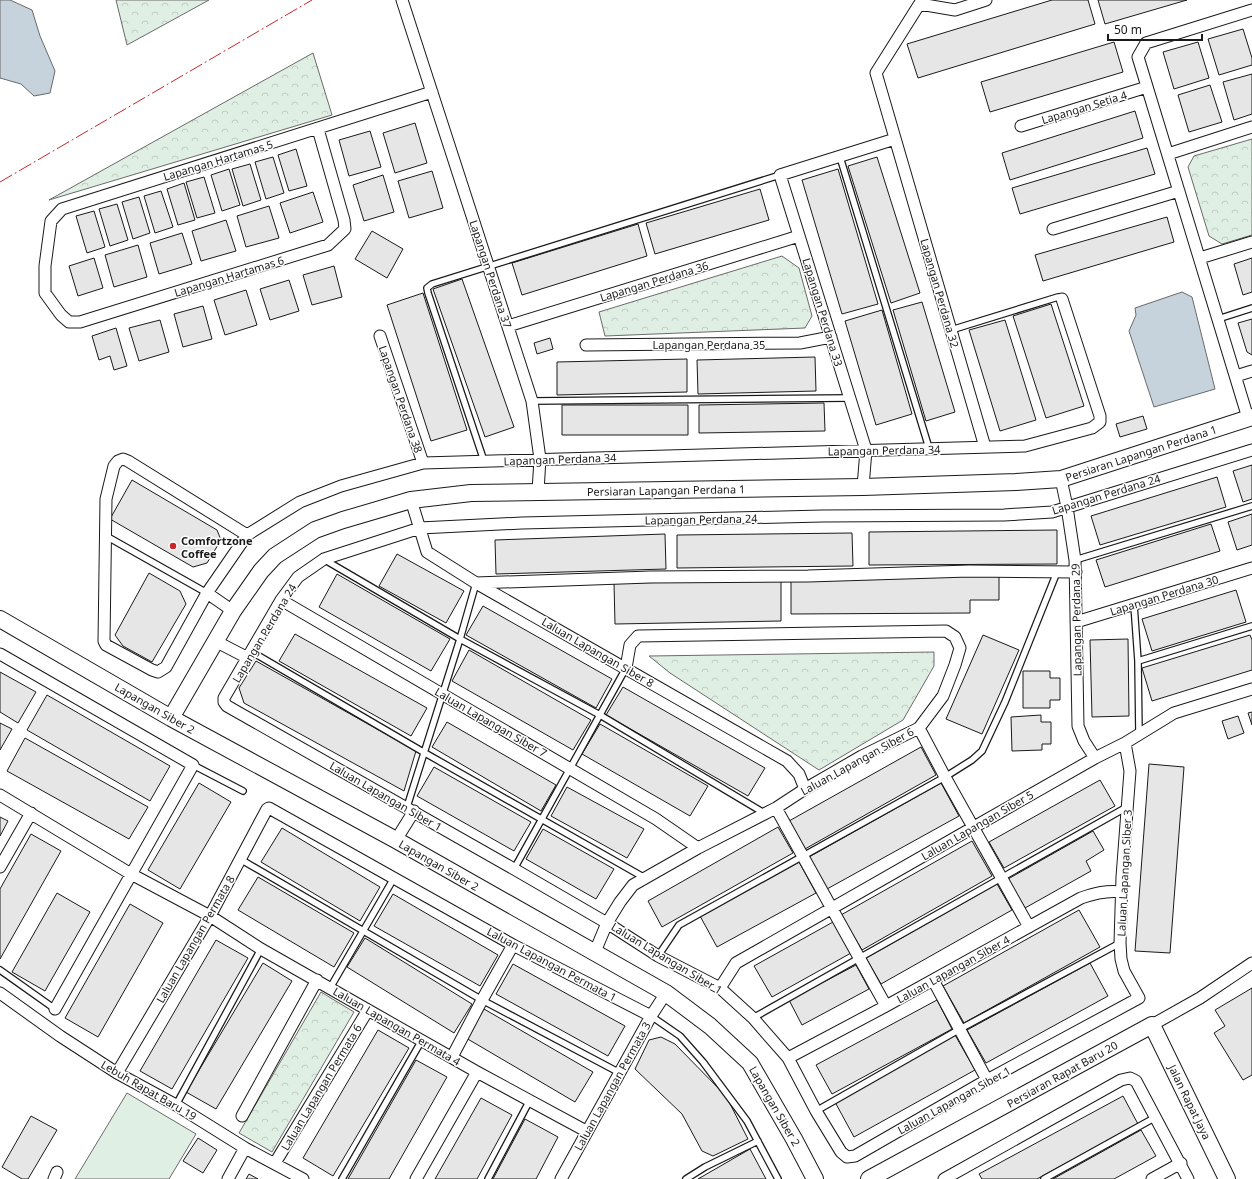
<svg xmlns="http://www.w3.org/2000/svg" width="1252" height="1179" font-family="'Noto Sans',sans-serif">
	<defs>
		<pattern id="forest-crowns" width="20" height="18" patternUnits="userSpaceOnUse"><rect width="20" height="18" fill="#e0efe3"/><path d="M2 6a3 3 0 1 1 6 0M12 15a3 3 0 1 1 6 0" fill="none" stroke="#c0ccc2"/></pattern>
	</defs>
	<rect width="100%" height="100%" fill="#fff"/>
	<path fill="#e0efe3" stroke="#6a6a6a" d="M 127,1093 L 196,1134 L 169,1179 L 75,1179 Z"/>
	<path fill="url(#forest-crowns)" stroke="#6a6a6a" d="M 116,0 L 209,0 L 127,45 Z
		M 313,53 L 332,115 L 49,200 Z
		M 1252,139 L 1252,235 L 1222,244 L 1209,236 L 1188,167 L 1194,156 Z
		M 782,256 L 799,268 L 812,316 L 805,328 L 605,336 L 599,312 Z
		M 934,652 L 934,666 L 903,720 L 819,770 L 670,673 L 649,656 Z
		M 321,992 L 354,1012 L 272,1152 L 239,1133 Z"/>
	<path fill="#c6d2dc" stroke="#6a6a6a" d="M 0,0 L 10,0 L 32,10 L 40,36 L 55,71 L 50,93 L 34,96 L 21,84 L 0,78 Z
		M 1182,292 L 1192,297 L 1215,389 L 1154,407 L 1129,331 L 1136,315 L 1135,308 Z"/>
	<path fill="#e6e6e6" stroke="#1a1a1a" d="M 1052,0 L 1088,0 L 1095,24 L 918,78 L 907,44 Z
		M 1098,0 L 1187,0 L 1105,24 Z
		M 1243,29 L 1252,58 L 1252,65 L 1219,75 L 1208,39 Z
		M 1114,42 L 1123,72 L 990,112 L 981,82 Z
		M 1198,42 L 1209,78 L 1174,89 L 1163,52 Z
		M 1252,74 L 1252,114 L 1234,120 L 1223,82 Z
		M 1210,85 L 1222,122 L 1189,132 L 1178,95 Z
		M 1135,111 L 1143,138 L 1010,180 L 1002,153 Z
		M 415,123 L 427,163 L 395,173 L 383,133 Z
		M 370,131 L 381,167 L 349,176 L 339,140 Z
		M 1147,148 L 1155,174 L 1020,214 L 1012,188 Z
		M 296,149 L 307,186 L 289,191 L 278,155 Z
		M 273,157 L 284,193 L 266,199 L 255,162 Z
		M 877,157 L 920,293 L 891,303 L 848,166 Z
		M 250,164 L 261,200 L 243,206 L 232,169 Z
		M 229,169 L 240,205 L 222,211 L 211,175 Z
		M 838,169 L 878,304 L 842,314 L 802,180 Z
		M 432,171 L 443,208 L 409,218 L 398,181 Z
		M 383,175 L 394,212 L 364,221 L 353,185 Z
		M 204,177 L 215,213 L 197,218 L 186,182 Z
		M 184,183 L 195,220 L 178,225 L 167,189 Z
		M 760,189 L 769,220 L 655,254 L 646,223 Z
		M 161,191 L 173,227 L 155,233 L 144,196 Z
		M 313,192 L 323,222 L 290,233 L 280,203 Z
		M 139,197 L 150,233 L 133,239 L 122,202 Z
		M 117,204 L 128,240 L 110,246 L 99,209 Z
		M 269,206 L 279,238 L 246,247 L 237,216 Z
		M 94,211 L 105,247 L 87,253 L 76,216 Z
		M 1167,217 L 1174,242 L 1043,281 L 1035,255 Z
		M 226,220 L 236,251 L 201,261 L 192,231 Z
		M 638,224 L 647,256 L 522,295 L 512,263 Z
		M 372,231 L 403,249 L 387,278 L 355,259 Z
		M 182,233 L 192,264 L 159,274 L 150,243 Z
		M 138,245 L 147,277 L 114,287 L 105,255 Z
		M 94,258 L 103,288 L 78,296 L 69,266 Z
		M 1252,258 L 1252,292 L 1243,295 L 1234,264 Z
		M 334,266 L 342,297 L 312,305 L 303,275 Z
		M 462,279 L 514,427 L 485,437 L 433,289 Z
		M 289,280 L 299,311 L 270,320 L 260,289 Z
		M 246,290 L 257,325 L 225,335 L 214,300 Z
		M 423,293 L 467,430 L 431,441 L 387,305 Z
		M 922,302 L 955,412 L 926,421 L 893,310 Z
		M 1051,304 L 1084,406 L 1046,418 L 1013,316 Z
		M 203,306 L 212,339 L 183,347 L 174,314 Z
		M 882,310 L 912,414 L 876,425 L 845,321 Z
		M 1252,319 L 1252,355 L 1247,352 L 1238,323 Z
		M 160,320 L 169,352 L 139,361 L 129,328 Z
		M 1005,320 L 1036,420 L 1000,431 L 969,330 Z
		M 116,328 L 127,366 L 114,370 L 110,356 L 99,360 L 92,336 Z
		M 550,338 L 553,349 L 537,354 L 534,343 Z
		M 815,357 L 816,391 L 698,394 L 697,360 Z
		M 687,359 L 687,392 L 557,395 L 557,362 Z
		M 824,403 L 825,431 L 699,433 L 699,405 Z
		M 562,405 L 688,405 L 688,435 L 562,435 Z
		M 1143,416 L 1147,429 L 1120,437 L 1116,424 Z
		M 1252,465 L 1252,499 L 1243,502 L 1233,471 Z
		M 1217,477 L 1226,507 L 1100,545 L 1091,516 Z
		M 132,480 L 217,530 L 221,540 L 207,563 L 193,567 L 110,519 Z
		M 1252,514 L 1252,545 L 1237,550 L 1228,522 Z
		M 1211,524 L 1220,551 L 1105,587 L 1096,560 Z
		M 1057,530 L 1057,564 L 869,565 L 869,532 Z
		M 852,533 L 853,566 L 677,568 L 677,535 Z
		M 665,534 L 666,569 L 496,574 L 495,540 Z
		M 397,554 L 464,591 L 446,623 L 379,586 Z
		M 149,573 L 180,591 L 186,604 L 152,662 L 123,646 L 115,635 Z
		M 337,574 L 450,639 L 431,671 L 319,607 Z
		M 999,576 L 999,600 L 970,600 L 970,613 L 791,614 L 791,578 Z
		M 781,581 L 781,621 L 615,624 L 614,583 Z
		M 1236,590 L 1246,622 L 1152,651 L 1142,619 Z
		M 483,606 L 612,679 L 596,708 L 466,635 Z
		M 295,634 L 427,708 L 411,736 L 279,661 Z
		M 983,635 L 1019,650 L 982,734 L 946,719 Z
		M 1250,635 L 1252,640 L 1252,670 L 1152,701 L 1142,668 Z
		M 1128,639 L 1129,716 L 1092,717 L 1090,640 Z
		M 469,650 L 591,720 L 573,750 L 452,681 Z
		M 256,661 L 416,751 L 404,791 L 244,703 L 239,688 Z
		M 1023,671 L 1050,671 L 1050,678 L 1060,678 L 1060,700 L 1050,700 L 1050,708 L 1023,708 Z
		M 0,672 L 36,692 L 18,723 L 0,712 Z
		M 623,687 L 765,768 L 748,796 L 606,715 Z
		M 47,695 L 170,766 L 150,801 L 27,730 Z
		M 1252,712 L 1252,725 L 1248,713 Z
		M 1041,715 L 1041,722 L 1051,722 L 1051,744 L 1042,744 L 1042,750 L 1012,751 L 1011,717 Z
		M 1238,716 L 1244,733 L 1228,739 L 1222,721 Z
		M 447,722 L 556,785 L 541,811 L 432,747 Z
		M 0,723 L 12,729 L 0,750 Z
		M 600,724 L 708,786 L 690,816 L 582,754 Z
		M 25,738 L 148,807 L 129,839 L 7,771 Z
		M 921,747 L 936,775 L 805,849 L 789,821 Z
		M 1149,764 L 1184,767 L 1170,953 L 1135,951 Z
		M 434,767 L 531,822 L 514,851 L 417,796 Z
		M 1100,780 L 1115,806 L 1004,868 L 989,842 Z
		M 199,783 L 231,802 L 180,889 L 148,870 Z
		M 941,783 L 959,816 L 827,889 L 809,857 Z
		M 567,787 L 644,829 L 627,858 L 551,816 Z
		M 0,817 L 8,821 L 0,836 Z
		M 778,827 L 793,853 L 662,927 L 648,901 Z
		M 282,828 L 380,887 L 360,921 L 261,862 Z
		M 543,829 L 614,869 L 596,899 L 526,859 Z
		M 1093,831 L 1104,850 L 1086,861 L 1091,871 L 1025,908 L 1008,879 Z
		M 31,834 L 61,851 L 0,959 L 0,889 Z
		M 972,841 L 992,876 L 862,950 L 841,915 Z
		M 799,862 L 816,893 L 717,947 L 700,916 Z
		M 258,877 L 354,933 L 334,967 L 238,910 Z
		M 997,884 L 1012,910 L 881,984 L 866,958 Z
		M 57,893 L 90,912 L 45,991 L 12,972 Z
		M 393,894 L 498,955 L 480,986 L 374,926 Z
		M 130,904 L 163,923 L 98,1037 L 65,1018 Z
		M 1079,910 L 1100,947 L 964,1023 L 943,986 Z
		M 833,922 L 851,953 L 772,997 L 754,966 Z
		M 365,938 L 472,1004 L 454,1033 L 347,967 Z
		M 216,940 L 248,958 L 172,1089 L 140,1071 Z
		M 263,963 L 292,981 L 216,1109 L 186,1092 Z
		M 1090,963 L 1108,996 L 986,1063 L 967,1030 Z
		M 513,964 L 625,1026 L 608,1056 L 496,994 Z
		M 856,965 L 869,989 L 802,1025 L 789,1000 Z
		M 1252,988 L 1252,1075 L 1243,1080 L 1214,1033 L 1225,1026 L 1215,1010 Z
		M 937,1000 L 952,1029 L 832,1094 L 816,1065 Z
		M 484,1009 L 593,1072 L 575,1102 L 466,1038 Z
		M 378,1030 L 409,1048 L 333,1176 L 303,1158 Z
		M 955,1035 L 975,1070 L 854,1137 L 835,1102 Z
		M 661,1037 L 675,1044 L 726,1096 L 748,1139 L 713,1156 L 702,1151 L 682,1114 L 635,1069 L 649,1040 Z
		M 416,1060 L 447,1077 L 389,1179 L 348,1179 Z
		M 1123,1096 L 1138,1124 L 1037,1179 L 982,1179 L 979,1174 Z
		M 481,1098 L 512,1115 L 477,1179 L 435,1179 Z
		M 31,1116 L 57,1130 L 28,1179 L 22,1179 L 2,1167 Z
		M 525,1119 L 558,1137 L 536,1179 L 493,1179 Z
		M 1141,1130 L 1156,1156 L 1114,1179 L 1053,1179 Z
		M 198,1138 L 217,1150 L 203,1173 L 183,1161 Z
		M 750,1149 L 766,1179 L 698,1179 Z
		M 249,1174 L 258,1179 L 246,1179 Z"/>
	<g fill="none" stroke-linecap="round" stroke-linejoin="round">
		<g stroke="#1a1a1a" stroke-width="8">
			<path id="lane" d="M 840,157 L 929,448
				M 1218,319 L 1252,308
				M 951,330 L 1058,297 L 1062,299
				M 532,401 L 850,398
				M 484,461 L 428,293 L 427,288 L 432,284 L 780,175
				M 106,536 L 207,593
				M 325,560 L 460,639 L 600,715 L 764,813
				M 1075,560 L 1252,506
				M 1134,605 L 1138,661
				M 252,652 L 425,753 L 645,878
				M 1139,735 L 1138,661 L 1252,626
				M 193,765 L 243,791
				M 407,807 L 460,639 L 476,583
				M 240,859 L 482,1000 L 620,1073
				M 514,869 L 626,668
				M 658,956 L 679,925 L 945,777 L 972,760 L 982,751 L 1005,702 L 1057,572
				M 0,970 L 55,1009
				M 330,988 L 394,878
				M 651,1016 L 680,1036 L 703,1062 L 747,1121 L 778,1179
				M 753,1018 L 1127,807
				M 176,1105 L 261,949
				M 816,1111 L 960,1029 L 1120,943
				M 342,1179 L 422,1040
				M 488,1179 L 530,1100
				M 686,1179 L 705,1167 L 758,1141
				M 1044,1179 L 1156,1117"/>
		</g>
		<g stroke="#1a1a1a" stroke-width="13">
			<path id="street" d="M 402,0 L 532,401 L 540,459 L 538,491
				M 922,0 L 876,73 L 985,447
				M 920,4 L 955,10 L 986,0
				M 1021,126 L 1147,87
				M 318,129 L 344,220 L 345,229 L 328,245 L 80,322 L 69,322 L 61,315 L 45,293 L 45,266 L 51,221 L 62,209 L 432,92
				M 1168,154 L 1252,127
				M 1053,229 L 1179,191
				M 1200,258 L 1252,242
				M 508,326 L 799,236
				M 380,336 L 423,463
				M 586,345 L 800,343 L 831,337
				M 1236,376 L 1252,371
				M 1248,418 L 1138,57 L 1146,43 L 1252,10
				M 1061,479 L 1067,507 L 1075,560 L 1078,726 L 1084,741 L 1095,758
				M 863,487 L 866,450 L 780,175 L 895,139
				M 411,500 L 427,552 L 476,583 L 787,761 L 799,774 L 805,789
				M 247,535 L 128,461 L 123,459 L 118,461 L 114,466 L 106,499 L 104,641 L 106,645 L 152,670 L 158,672 L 166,667 L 207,593 L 247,535 L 300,502 L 341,486 L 423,463 L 1025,446 L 1092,428 L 1100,422 L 1100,416 L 1062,299
				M 476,583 L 650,577 L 808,576 L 969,571 L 1076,572
				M 207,593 L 233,611
				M 281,600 L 656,819 L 698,848
				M 1076,622 L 1252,568
				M 217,642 L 248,658
				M 0,654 L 193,765 L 55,1009
				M 919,728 L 945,777 L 1029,927
				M 1125,743 L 1130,771 L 1122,877 L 1120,943 L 1121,959 L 1124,971 L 1139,998 L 987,1080 L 855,1156 L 847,1157 L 841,1152 L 816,1111 L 788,1058 L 753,1018 L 720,988 L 658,956 L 607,923 L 514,869 L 227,706 L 224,702 L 224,698 L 281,600 L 298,577 L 324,559 L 420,528 L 522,523 L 822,516 L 1004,515 L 1052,512 L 1252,450
				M 0,795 L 131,874 L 210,916 L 261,949 L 368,1010 L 477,1072 L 586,1131
				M 776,808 L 886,1006
				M 396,840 L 414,811
				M 0,867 L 31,813
				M 594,954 L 607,923 L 620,902 L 633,885 L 698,848 L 776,808 L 805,789 L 862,756 L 919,728 L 943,696 L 955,665 L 960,648 L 955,637 L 946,631 L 638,636 L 630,645 L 626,668
				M 933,980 L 987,1080
				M 720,988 L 736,963 L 974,827 L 1095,758 L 1125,743 L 1174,713 L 1252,689
				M 0,993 L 60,1036 L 117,1073 L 176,1105 L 245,1148 L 303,1179
				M 1152,1025 L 1200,998 L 1252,963
				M 452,1057 L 482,1000 L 513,945
				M 788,1058 L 886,1006 L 1081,898 C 1095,893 1107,890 1122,892
				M 117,1073 L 210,916 L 267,809 L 269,808 L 513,945 L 651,1016
				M 242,1116 L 317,980
				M 275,1163 L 368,1010
				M 54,1179 L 57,1172
				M 228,1179 L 245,1148
				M 416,1179 L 477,1072
				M 561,1179 L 651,1016 L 666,993
				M 944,1179 L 1121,1080 L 1130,1078 L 1136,1081 L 1188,1179
				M 1152,1179 L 1181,1163"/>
		</g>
		<g stroke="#1a1a1a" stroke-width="18">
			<path id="secondary" d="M 0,619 L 171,718 L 396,840 L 666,993 L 710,1026 L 750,1063 L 794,1139 L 815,1179
				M 171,718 L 233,611 L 261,571 L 275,556 L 315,530 L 343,520 L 411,500 L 471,493 L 863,487 L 1016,482 L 1061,479 L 1252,417
				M 869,1179 L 1152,1025 L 1227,1179"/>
		</g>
		<use href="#lane" stroke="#fff" stroke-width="5.5"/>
		<use href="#street" stroke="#fff" stroke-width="11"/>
		<use href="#secondary" stroke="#fff" stroke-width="16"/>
		<path stroke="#c62828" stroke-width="1" stroke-dasharray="14 3 2 3" stroke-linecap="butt" d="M 0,182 L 312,0"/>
	</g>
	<circle fill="#c62828" stroke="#fff" stroke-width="1.5" cx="173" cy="546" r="4"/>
	<g text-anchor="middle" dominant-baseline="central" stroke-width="3" stroke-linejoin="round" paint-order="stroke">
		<g font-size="11" fill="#1a1a1a" stroke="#fff">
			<text transform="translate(1084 107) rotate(-17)">Lapangan Setia 4</text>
			<text transform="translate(218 160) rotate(-17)">Lapangan Hartamas 5</text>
			<text transform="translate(491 274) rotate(72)">Lapangan Perdana 37</text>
			<text transform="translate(229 276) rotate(-17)">Lapangan Hartamas 6</text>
			<text transform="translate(654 281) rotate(-17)">Lapangan Perdana 36</text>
			<text transform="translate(940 293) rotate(74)">Lapangan Perdana 32</text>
			<text transform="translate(823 312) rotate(73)">Lapangan Perdana 33</text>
			<text x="709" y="344">Lapangan Perdana 35</text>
			<text transform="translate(401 399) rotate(71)">Lapangan Perdana 38</text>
			<text transform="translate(884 450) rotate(-1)">Lapangan Perdana 34</text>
			<text transform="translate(1141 453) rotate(-18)">Persiaran Lapangan Perdana 1</text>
			<text transform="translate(560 459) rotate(-2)">Lapangan Perdana 34</text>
			<text transform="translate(666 490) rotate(-1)">Persiaran Lapangan Perdana 1</text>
			<text transform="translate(1106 494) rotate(-17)">Lapangan Perdana 24</text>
			<text transform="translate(701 519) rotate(-1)">Lapangan Perdana 24</text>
			<text transform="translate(1164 595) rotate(-17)">Lapangan Perdana 30</text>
			<text transform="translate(1076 620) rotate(-91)">Lapangan Perdana 29</text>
			<text transform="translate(264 633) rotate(-59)">Lapangan Perdana 24</text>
			<text transform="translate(598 652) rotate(30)">Laluan Lapangan Siber 8</text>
			<text transform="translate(155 708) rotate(30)">Lapangan Siber 2</text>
			<text transform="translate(491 722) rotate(30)">Laluan Lapangan Siber 7</text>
			<text transform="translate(857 761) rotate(-29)">Laluan Lapangan Siber 6</text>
			<text transform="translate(386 796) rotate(30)">Laluan Lapangan Siber 1</text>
			<text transform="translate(977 825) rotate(-30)">Laluan Lapangan Siber 5</text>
			<text transform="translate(439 865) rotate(30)">Lapangan Siber 2</text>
			<text transform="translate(1124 873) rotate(-87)">Laluan Lapangan Siber 3</text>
			<text transform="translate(195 939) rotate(-60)">Laluan Lapangan Permata 8</text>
			<text transform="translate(667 958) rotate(31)">Laluan Lapangan Siber 1</text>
			<text transform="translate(552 964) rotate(28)">Laluan Lapangan Permata 1</text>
			<text transform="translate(953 969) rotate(-29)">Laluan Lapangan Siber 4</text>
			<text transform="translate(397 1026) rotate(30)">Laluan Lapangan Permata 4</text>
			<text transform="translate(1062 1074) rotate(-29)">Persiaran Rapat Baru 20</text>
			<text transform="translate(612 1086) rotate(-61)">Laluan Lapangan Permata 3</text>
			<text transform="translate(321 1087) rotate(-59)">Laluan Lapangan Permata 6</text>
			<text transform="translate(149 1090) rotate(30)">Lebuh Rapat Baru 19</text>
			<text transform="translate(954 1100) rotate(-29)">Laluan Lapangan Siber 1</text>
			<text transform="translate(1190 1102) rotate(64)">Jalan Rapat Jaya</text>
			<text transform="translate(775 1106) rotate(60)">Lapangan Siber 2</text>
		</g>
		<g font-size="11" font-weight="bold" fill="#1a1a1a" stroke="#fff" text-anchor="start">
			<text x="181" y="540">Comfortzone<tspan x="181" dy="13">Coffee</tspan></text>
		</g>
	</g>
	<path d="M1108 34v6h94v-6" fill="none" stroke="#1a1a1a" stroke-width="2"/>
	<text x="1114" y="34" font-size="12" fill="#1a1a1a" stroke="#ffffff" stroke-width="3" paint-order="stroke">50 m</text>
</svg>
